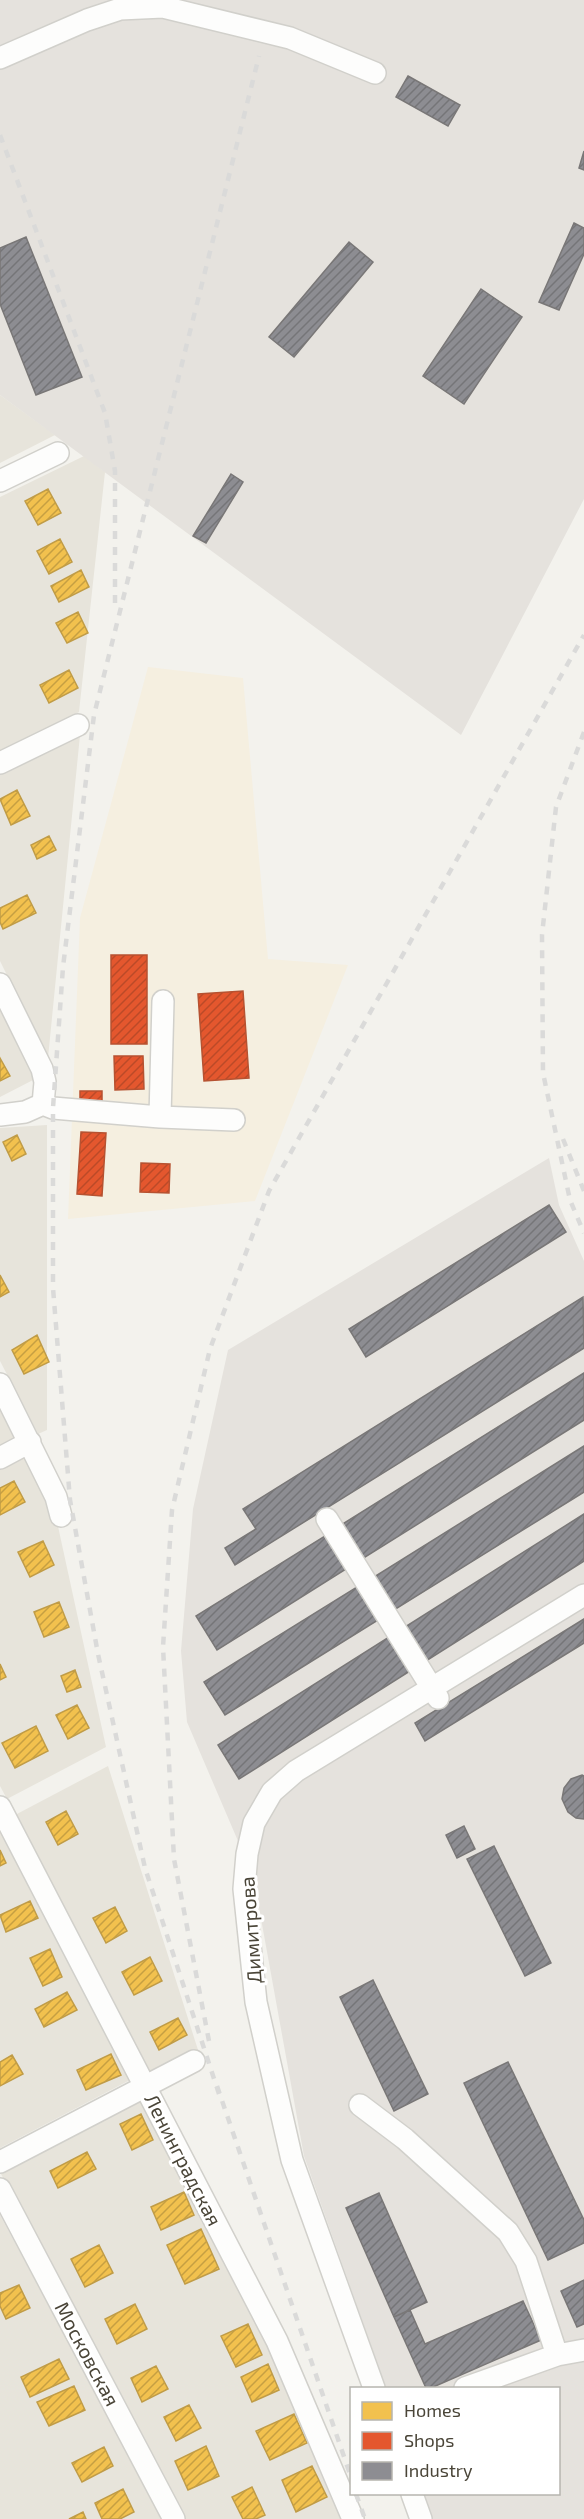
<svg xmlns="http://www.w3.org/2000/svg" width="584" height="2519" font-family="'Exo 2',sans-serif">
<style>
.residential{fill:#e7e4db}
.commercial{fill:#f5efe0}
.industrial{fill:#e5e2dd}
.homes{fill:url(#homes-hatch);stroke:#c09c47;stroke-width:1.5}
.shops{fill:url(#shops-hatch);stroke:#b65231;stroke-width:1.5}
.industry{fill:url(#industry-hatch);stroke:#797777;stroke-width:1.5}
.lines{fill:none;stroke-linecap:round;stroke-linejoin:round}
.minor-casing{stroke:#d1d0cb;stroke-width:24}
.minor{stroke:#fdfdfc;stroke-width:21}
.rail{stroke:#dadad9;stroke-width:4.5;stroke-dasharray:8 8;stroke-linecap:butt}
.labels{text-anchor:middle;stroke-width:6;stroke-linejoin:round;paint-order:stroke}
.street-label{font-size:20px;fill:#4a4538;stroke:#fff}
</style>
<defs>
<pattern id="homes-hatch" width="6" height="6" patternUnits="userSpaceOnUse" patternTransform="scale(1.5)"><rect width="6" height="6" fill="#f2c14e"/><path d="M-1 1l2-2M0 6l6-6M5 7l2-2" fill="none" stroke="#c69f42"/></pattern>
<pattern id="shops-hatch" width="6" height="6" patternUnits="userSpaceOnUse" patternTransform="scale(1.5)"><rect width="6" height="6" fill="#e4572e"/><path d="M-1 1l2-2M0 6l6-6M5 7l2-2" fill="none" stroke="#bb4a28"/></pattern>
<pattern id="industry-hatch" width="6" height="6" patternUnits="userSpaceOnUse" patternTransform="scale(1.5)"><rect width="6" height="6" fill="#8d8d92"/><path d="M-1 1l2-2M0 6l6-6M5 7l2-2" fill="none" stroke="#757578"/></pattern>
</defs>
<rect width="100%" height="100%" fill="#f3f2ed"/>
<path class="residential" d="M0 395 55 435 0 463Z
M84 456 105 472 79 712 0 752V497Z
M80 735 48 1058 0 961V775Z
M0 1008 35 1079 0 1097Z
M47 1125V1430L38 1434 0 1361V1128Z
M0 1404 19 1439 0 1449Z
M27 1455 54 1508 106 1747 7 1799 0 1786V1470Z
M108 1766 198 2050 150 2076 15 1815Z
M0 1830 130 2080 0 2148Z
M142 2100 283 2370 345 2519H185L1 2174Z
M0 2215 163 2519H0Z"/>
<path class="commercial" d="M148 667 243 678 268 959 348 965 255 1201 68 1219 80 918Z"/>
<path class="industrial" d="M0 0H584V499L461 735 0 395Z
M549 1158 559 1205 584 1261V1589L291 1767 241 1848 187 1722 181 1651 193 1509 228 1350Z
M584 1601V2519H432L423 2494H558V2388H386L304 2156 256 1891 255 1855 263 1824 279 1799 300 1777Z"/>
<path class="homes" d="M48 489 61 513 38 525 25 501Z
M60 539 72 562 49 574 37 551Z
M81 570 89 587 59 602 51 586Z
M78 612 88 633 67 643 56 623Z
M69 670 78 688 49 703 40 685Z
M17 790 30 816 11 825 0 799Z
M49 836 56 850 37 859 31 845Z
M27 895 36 913 3 929 0 922V908Z
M0 1058 10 1076 0 1081Z
M17 1135 26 1154 12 1161 3 1142Z
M0 1275 9 1292 0 1297Z
M37 1335 49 1362 24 1374 12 1350Z
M14 1481 25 1502 0 1515V1488Z
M43 1541 54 1565 30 1577 18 1552Z
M59 1602 69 1627 44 1637 34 1612Z
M0 1664 6 1677 0 1680Z
M75 1670 81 1687 67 1692 61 1676Z
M77 1705 89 1728 68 1739 56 1715Z
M36 1726 48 1751 15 1768 2 1743Z
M66 1811 78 1834 58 1845 46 1822Z
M0 1850 6 1863 0 1866Z
M30 1901 38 1918 6 1932 0 1915Z
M115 1907 127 1931 106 1943 93 1918Z
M50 1949 62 1977 43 1986 30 1958Z
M150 1957 162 1981 134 1995 122 1972Z
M67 1992 77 2010 44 2027 35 2009Z
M178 2018 187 2035 159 2050 150 2032Z
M111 2054 121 2075 86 2090 77 2070Z
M12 2055 23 2074 0 2086V2062Z
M141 2114 153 2140 132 2150 120 2124Z
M87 2152 96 2169 58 2188 50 2171Z
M184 2192 194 2215 161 2230 151 2207Z
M201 2229 219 2269 185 2284 167 2245Z
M99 2245 113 2273 85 2287 71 2259Z
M19 2285 30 2308 6 2319 0 2306V2293Z
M135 2304 147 2329 117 2344 105 2319Z
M248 2324 262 2355 236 2367 221 2336Z
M59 2359 69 2379 30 2397 21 2377Z
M268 2364 279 2390 252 2402 241 2377Z
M156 2366 168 2389 142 2402 131 2378Z
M74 2386 85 2410 49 2426 37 2402Z
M189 2405 201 2428 176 2441 164 2417Z
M294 2414 307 2443 270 2460 256 2431Z
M206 2446 219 2476 188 2490 175 2461Z
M104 2447 113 2466 82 2482 72 2463Z
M312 2466 327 2497 296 2512 282 2480Z
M252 2487 265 2515 256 2519H243L232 2497Z
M123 2489 134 2512 120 2519H102L95 2503Z
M83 2512 86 2519H69Z"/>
<path class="shops" d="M111 955H147V1044H111Z
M243 991 249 1078 204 1081 198 994Z
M114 1056H143L144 1089 115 1090Z
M80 1091H102V1107L80 1106Z
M81 1132 106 1133 102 1196 77 1194Z
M141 1163 170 1164 169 1193 140 1192Z"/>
<path class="industry" d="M408 76 460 105 448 126 396 97Z
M584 151V170L579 168Z
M574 223 584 228V254L559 310 539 302Z
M26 237 82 377 36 395 0 304V248Z
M349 242 373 262 294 357 269 337Z
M481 289 522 317 464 404 423 376Z
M231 474 243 482 206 543 193 536Z
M549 1205 566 1232 366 1357 349 1329Z
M583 1297 584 1348 235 1565 225 1548 256 1529 243 1509Z
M584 1373V1420L362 1559 341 1525Z
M584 1446V1492L394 1610 374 1577Z
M584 1514V1561L426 1661 405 1627Z
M325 1536 346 1569 217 1650 196 1616Z
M357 1587 378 1620 225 1715 204 1682Z
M584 1619V1643L425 1741 415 1723Z
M389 1637 410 1671 239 1779 218 1745Z
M582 1775 584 1776V1819L576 1818 568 1812 562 1799 564 1788 571 1779Z
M464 1826 475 1849 457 1858 446 1835Z
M494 1846 551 1963 525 1976 467 1859Z
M373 1980 428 2094 394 2111 340 1997Z
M508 2062 584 2220V2243L548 2260 464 2083Z
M379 2193 427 2302 394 2317 346 2208Z
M584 2280V2324L577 2327 561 2291Z
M523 2301 541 2340 431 2388H426L394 2317 410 2310 425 2344Z"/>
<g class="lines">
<g class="minor-casing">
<path id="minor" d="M0 58 87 20 120 9 163 7 290 38 375 73
M0 481 58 453
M0 763 78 725
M0 984 42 1069 45 1082 43 1104
M43 1104 53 1108 160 1117 234 1120
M0 1115 25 1112 43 1104
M160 1117 163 1001
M0 1384 56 1497 61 1516
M0 1458 30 1442
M327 1519 438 1698
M0 1807 277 2341 353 2519
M360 2105 405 2139 508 2232 526 2261 557 2355
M0 2162 194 2061
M0 2189 174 2519
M374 2388 292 2160 256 2002 244 1889 247 1854 254 1823 272 1792 296 1771 584 1595
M465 2388 557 2355 584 2350
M412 2494 421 2519"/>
</g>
<use href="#minor" class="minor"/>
<path class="rail" d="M0 135 105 413 115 471V610
M584 732 556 807 542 935 543 1073 570 1200 584 1233
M563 1139 584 1191
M209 2041 174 1859 163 1647 172 1510 210 1349 269 1191 584 635
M217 2086 352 2480
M219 2094 145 1868 98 1654 70 1500 53 1288V1108L63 967 94 715 259 56
M356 2494 365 2519"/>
</g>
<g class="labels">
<g class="street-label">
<text transform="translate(251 1930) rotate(-94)" y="7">Димитрова</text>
<text transform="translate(183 2160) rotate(63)" y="7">Ленинградская</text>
<text transform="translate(87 2354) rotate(62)" y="7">Московская</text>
</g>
</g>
<rect x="350" y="2387" width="210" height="108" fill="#ffffff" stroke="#b7b5af" stroke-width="1.5"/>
<rect x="362" y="2402" width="30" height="18" fill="#f2c14e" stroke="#b7b5af" stroke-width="1.5"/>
<text x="404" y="2417" font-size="18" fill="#4a4538">Homes</text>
<rect x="362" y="2432" width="30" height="18" fill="#e4572e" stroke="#b7b5af" stroke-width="1.5"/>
<text x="404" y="2447" font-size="18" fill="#4a4538">Shops</text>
<rect x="362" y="2462" width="30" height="18" fill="#8d8d92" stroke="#b7b5af" stroke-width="1.5"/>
<text x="404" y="2477" font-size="18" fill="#4a4538">Industry</text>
</svg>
